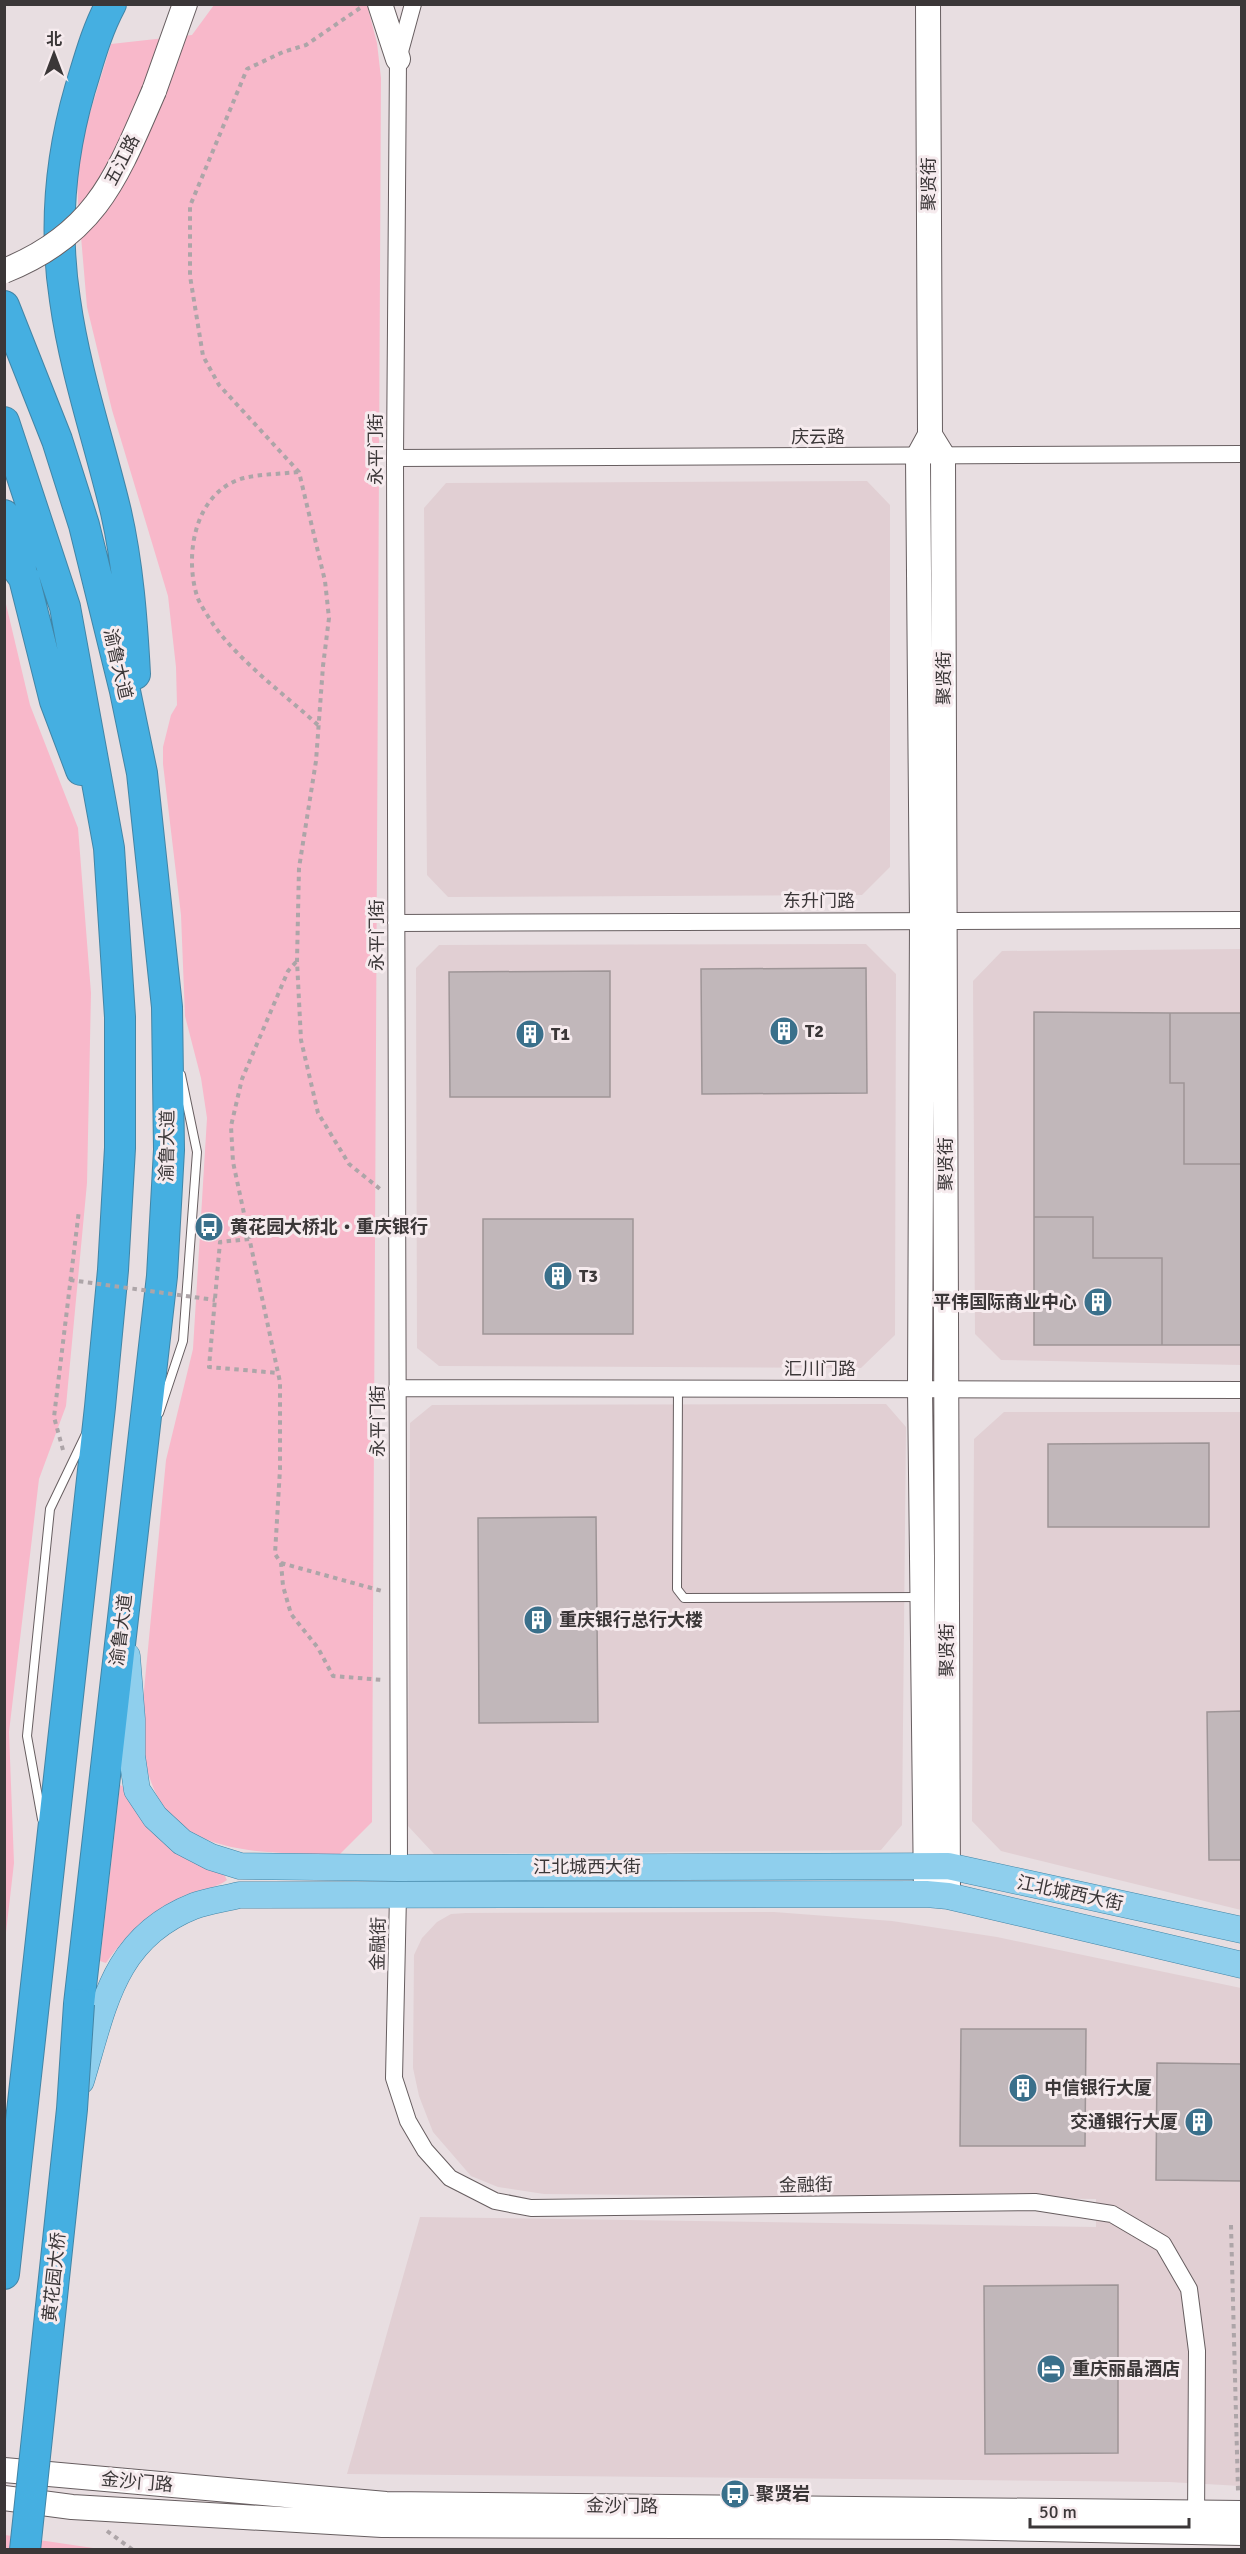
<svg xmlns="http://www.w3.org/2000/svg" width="1246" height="2554" font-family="Signika,'Noto Sans SC',sans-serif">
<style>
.built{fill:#e1cfd3}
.green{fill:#f8b8ca}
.building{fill:#c1b7ba;stroke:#9e9597;stroke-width:1.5}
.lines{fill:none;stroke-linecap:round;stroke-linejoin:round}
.lane-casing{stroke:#675e60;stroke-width:10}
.street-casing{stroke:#675e60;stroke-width:18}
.secondary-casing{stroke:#675e60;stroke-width:26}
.primary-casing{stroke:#4285a6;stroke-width:27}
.highway-casing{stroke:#4285a6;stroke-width:32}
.path{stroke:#ada5a8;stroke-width:4;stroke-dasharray:4.5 4.5;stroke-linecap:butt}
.lane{stroke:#fff;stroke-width:8}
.street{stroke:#fff;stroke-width:16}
.secondary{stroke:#fff;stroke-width:24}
.primary{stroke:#8fcfed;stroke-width:26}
.highway{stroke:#45afe1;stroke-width:30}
.secondary-bridge-casing{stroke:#675e60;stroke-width:26;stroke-linecap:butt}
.highway-bridge-casing{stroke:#4285a6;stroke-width:32;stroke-linecap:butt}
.path-bridge{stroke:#ada5a8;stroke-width:4;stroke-dasharray:4.5 4.5;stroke-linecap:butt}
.secondary-bridge{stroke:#fff;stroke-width:24}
.highway-bridge{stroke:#45afe1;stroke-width:30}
.labels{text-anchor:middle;stroke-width:6;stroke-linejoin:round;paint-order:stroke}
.street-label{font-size:18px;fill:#3b3738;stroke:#f6ebee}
.poi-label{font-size:18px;font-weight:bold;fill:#3b3738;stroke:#f6ebee;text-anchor:start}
</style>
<rect width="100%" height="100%" fill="#e8dee1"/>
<path class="built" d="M867 481 890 505V867L862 895 448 897 427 875 424 508 446 483Z
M866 944 896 974 895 1335 861 1368 439 1366 417 1348 416 968 439 945Z
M1241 949V1365L1001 1360 975 1334 973 981 1002 951Z
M886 1404 906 1427 902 1825 881 1850 434 1854 408 1826 410 1423 432 1405Z
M1004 1412H1241V1910L1001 1851 972 1821 974 1439Z
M774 1912 892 1921 997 1937 1241 1988V2486L1169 2482 347 2474 420 2217 1096 2227V2199L544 2194 498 2187 471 2176 433 2132 419 2096 413 2068 414 1955 422 1938 437 1922 451 1914 466 1913Z"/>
<path class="green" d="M214 5H367L377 43 381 78 372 1822 339 1855C261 1851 168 1861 146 1765 141 1745 143 1722 143 1701L166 1460 193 1349 207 1118 201 1078 185 1016 181 915 163 764V747L171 715 177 705 176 667 168 596 112 410 87 307 78 201 76 158 111 44 192 35Z
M5 600 30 705 78 828 91 993 87 1183 66 1406 39 1479 9 1732 14 1863 5 1941Z
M120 1785 124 1787C155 1831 169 1859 224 1874L227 1880C217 1888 200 1889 188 1894 153 1908 127 1933 106 1963L100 1961Z
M5 2535 100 2549H5Z"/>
<path class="building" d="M866 968 867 1093 702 1094 701 969Z
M610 971V1097H450L449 972Z
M1034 1012 1170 1013V1083H1184V1164H1242V1345H1162V1258H1093V1217H1034Z
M1170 1013H1242V1164H1184V1083H1170Z
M1034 1217H1093V1258H1162V1345H1034Z
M483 1219H633V1334H483Z
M1209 1443V1527H1048V1444Z
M596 1517 598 1722 479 1723 478 1518Z
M1242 1711V1860H1209L1207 1712Z
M961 2029H1086L1085 2146H960Z
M1157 2063 1242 2064V2181L1156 2180Z
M1118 2285V2453L985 2454 984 2286Z"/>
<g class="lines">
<g class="lane-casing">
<path id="lane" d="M678 1388 677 1589 684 1598 921 1597
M159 1413 183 1341 197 1152 181 1075
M42 1819 27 1736 50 1509 86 1434"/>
</g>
<g class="street-casing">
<path id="street" d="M395 458 1242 454
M396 923 1242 920
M397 1388 1242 1390
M399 1868 395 458 398 59 413 4
M398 1895 394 2078 408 2121 425 2150 450 2178 495 2201 531 2208 1035 2202 1112 2214 1163 2244 1189 2289 1197 2351 1196 2522"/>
</g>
<g class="secondary-casing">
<path id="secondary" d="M380 4 398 59
M928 4 930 435
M154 91 185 4
M926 1894 920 1389 922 920 918 457 930 435 943 456 948 1896
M4 2470 386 2504 1242 2513
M4 2498 72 2507 382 2525 947 2527 1242 2533"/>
</g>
<g class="primary-casing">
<path id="primary" d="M127 1656 132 1719V1756L137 1790 155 1817 182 1842 211 1857 240 1866 399 1868 948 1866 1242 1930
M81 2081C104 2006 113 1938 194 1906 208 1901 224 1899 239 1895L926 1894 948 1896 1242 1965"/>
</g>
<g class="highway-casing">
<path id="highway" d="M111 4C96 32 89 60 80 89 60 158 54 229 65 300 75 372 99 441 116 512 128 565 132 619 135 674
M4 306 57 440 84 525 125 691 142 773 167 1007 169 1150 162 1276 79 2004
M4 422 65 607 109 848 120 1017V1148L113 1270 100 1407 4 2274
M4 515 21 569
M4 550 24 578 55 701 81 770"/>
</g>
<path class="path" d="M360 8 306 45 283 52 247 69 190 206V276L203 356 219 385 299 472 325 581 329 618 323 666 316 761 299 868 297 961 301 1040 318 1113 349 1164 380 1189
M298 472C281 474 261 474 244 478 195 491 184 554 197 596 200 605 208 616 213 624 239 661 284 694 318 725
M296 962 288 971 242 1079 231 1126 233 1162 280 1382V1469L275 1554 281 1563 283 1586 291 1614 318 1648 333 1676 383 1680
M249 1239 220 1242 209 1367 278 1373
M63 1450 54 1417 79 1210
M281 1563 382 1591
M1231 2225 1238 2491
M107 2531 133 2550"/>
<use href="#lane" class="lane"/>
<use href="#street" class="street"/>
<use href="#secondary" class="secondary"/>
<use href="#primary" class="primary"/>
<use href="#highway" class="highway"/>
<g class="secondary-bridge-casing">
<path id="secondary-bridge" d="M4 271C97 234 117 176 154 91"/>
</g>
<g class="highway-bridge-casing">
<path id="highway-bridge" d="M25 2550 72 2109 79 2004"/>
</g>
<path class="path-bridge" d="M70 1280 215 1300"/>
<use href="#secondary-bridge" class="secondary-bridge"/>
<use href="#highway-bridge" class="highway-bridge"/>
</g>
<defs>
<g id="building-disc" transform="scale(1.5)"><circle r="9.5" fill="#3a708b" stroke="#f6ebee"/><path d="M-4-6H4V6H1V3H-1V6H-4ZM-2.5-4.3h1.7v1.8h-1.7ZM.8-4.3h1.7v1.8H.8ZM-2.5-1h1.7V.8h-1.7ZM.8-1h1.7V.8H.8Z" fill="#fff"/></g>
<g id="bus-disc" transform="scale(1.5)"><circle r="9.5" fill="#3a708b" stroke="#f6ebee"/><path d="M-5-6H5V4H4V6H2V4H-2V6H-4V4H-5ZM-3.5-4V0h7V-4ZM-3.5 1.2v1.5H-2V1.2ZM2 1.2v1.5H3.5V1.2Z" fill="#fff"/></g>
<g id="hotel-disc" transform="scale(1.5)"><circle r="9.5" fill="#3a708b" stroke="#f6ebee"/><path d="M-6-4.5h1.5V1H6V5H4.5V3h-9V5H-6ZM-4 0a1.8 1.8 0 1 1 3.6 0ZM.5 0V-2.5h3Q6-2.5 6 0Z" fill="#fff"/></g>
</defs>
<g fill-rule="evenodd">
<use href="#building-disc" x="784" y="1031"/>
<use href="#building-disc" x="530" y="1034"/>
<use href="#bus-disc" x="209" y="1227"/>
<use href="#building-disc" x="558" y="1276"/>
<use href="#building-disc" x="1098" y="1302"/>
<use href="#building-disc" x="538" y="1620"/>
<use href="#building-disc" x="1023" y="2088"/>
<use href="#building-disc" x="1199" y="2122"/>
<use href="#hotel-disc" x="1051" y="2369"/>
<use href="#bus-disc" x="735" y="2494"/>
</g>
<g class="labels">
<g class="street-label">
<text transform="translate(122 160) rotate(-63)" y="6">五江路</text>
<text transform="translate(929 184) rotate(-90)" y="6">聚贤街</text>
<text x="818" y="443">庆云路</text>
<text transform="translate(376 449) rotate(-90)" y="6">永平门街</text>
<text transform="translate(118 664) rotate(77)" y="6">渝鲁大道</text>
<text transform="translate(944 678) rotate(-90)" y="6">聚贤街</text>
<text x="819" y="907">东升门路</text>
<text transform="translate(377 935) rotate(-90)" y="6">永平门街</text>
<text transform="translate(167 1146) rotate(-89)" y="6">渝鲁大道</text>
<text transform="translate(946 1164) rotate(-90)" y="6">聚贤街</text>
<text x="820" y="1375">汇川门路</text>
<text transform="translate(378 1421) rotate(-90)" y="6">永平门街</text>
<text transform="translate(121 1630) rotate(-83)" y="6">渝鲁大道</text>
<text transform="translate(947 1650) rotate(-90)" y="6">聚贤街</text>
<text x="587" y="1873">江北城西大街</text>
<text transform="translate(1070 1893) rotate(12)" y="6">江北城西大街</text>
<text transform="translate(378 1944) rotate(-89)" y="6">金融街</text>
<text transform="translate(806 2185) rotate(-1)" y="6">金融街</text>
<text transform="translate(54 2277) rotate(-84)" y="6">黄花园大桥</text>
<text transform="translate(137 2482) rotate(5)" y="6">金沙门路</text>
<text transform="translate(622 2506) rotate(1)" y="6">金沙门路</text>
</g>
<g class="poi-label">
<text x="805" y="1037">T2</text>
<text x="551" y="1040">T1</text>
<text x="230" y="1233">黄花园大桥北‧重庆银行</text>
<text x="579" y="1282">T3</text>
<text x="1077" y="1308" text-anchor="end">平伟国际商业中心</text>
<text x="559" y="1626">重庆银行总行大楼</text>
<text x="1044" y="2094">中信银行大厦</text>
<text x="1178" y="2128" text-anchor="end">交通银行大厦</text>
<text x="1072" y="2375">重庆丽晶酒店</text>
<text x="756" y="2500">聚贤岩</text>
</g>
</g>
<rect width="1246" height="2554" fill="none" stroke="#3b3738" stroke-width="12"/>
<g transform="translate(54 54)" stroke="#f6ebee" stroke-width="4.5" paint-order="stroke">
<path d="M0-4.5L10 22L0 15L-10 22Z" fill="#3b3738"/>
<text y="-9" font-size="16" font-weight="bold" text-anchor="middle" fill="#3b3738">北</text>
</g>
<path d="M1030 2518v9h159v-9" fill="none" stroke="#3b3738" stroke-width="3"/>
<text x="1039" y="2518" font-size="18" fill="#3b3738" stroke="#f6ebee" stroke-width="4.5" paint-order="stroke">50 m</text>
</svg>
